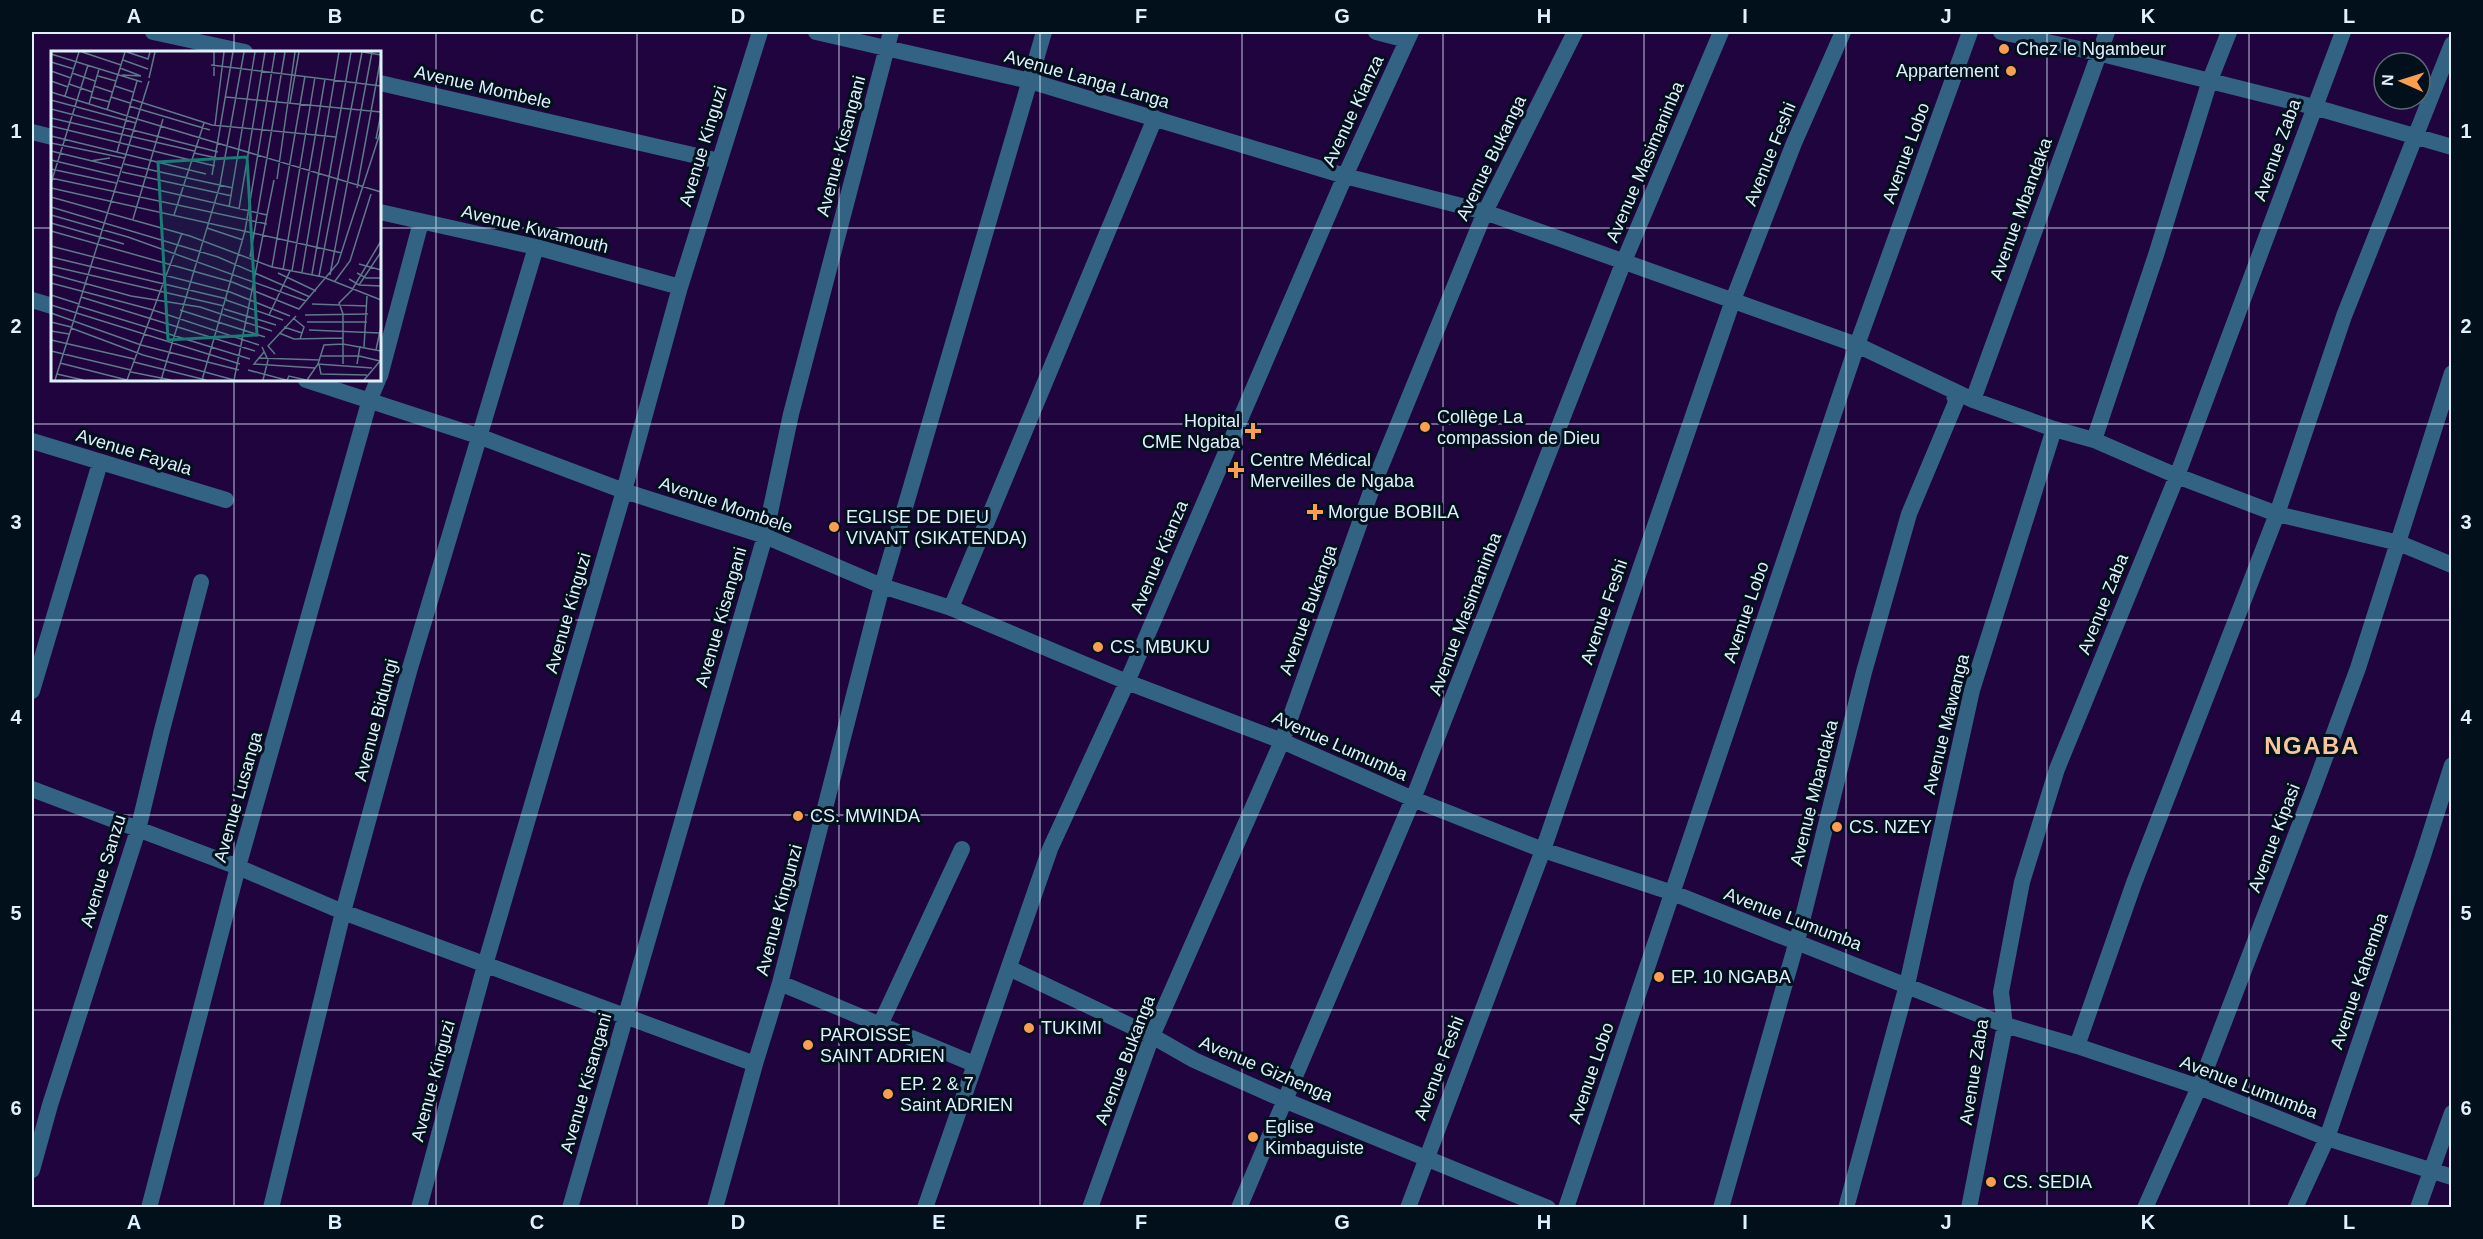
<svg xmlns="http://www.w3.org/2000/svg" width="2483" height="1239" font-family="Arial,sans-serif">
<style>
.water{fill:#1f043d;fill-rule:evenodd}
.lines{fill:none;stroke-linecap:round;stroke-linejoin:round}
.minor{stroke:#336382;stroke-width:16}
.grid{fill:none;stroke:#dff1fe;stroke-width:1.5;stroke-opacity:0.55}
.poi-dot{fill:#fb9e50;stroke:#02101b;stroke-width:2}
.labels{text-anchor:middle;stroke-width:6;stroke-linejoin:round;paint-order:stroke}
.poi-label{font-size:18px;fill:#dff1fe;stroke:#02101b;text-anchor:start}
.street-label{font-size:18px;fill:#dff1fe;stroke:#02101b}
.district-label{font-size:24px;font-weight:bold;letter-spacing:1.5px;fill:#f9c59d;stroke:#02101b}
.inset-road{fill:none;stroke:#5d798a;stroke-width:1.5}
.view{fill:#197c75;fill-opacity:0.15;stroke:#197c75;stroke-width:3}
.inset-edge{fill:none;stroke:#dff1fe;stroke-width:3}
.neatline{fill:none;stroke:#dff1fe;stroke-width:2}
.grid-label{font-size:20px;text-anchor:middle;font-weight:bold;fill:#dff1fe}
</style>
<rect width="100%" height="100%" fill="#07293c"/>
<path class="water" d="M32 32H2451V1207H32ZM52 52H380V380H52ZM2384 63H2420V99H2384Z"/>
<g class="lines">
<path class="minor" d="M153 32 245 52
M816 32 1030 81 1345 176 1485 212 1857 345 1973 400 2054 429 2094 440 2177 476 2277 514 2399 543 2452 565
M1376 32 1407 40
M2001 32 2098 53 2314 107 2452 147
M380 83 719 161
M32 132 52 137
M380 212 536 247 680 287
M32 300 52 306
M380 376 421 222
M306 380 481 437 624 491 765 536 882 586 951 608 1127 682 1282 741 1413 799 1543 850 1673 893 2005 1025 2077 1046 2199 1087 2327 1138 2452 1177
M1973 400 2107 32
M2094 440 2156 255 2210 80 2229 32
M32 441 226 500
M951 608 1155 118
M32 691 100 463
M32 789 238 867 343 912 755 1064
M1009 968 1152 1036 1194 1060 1284 1100 1548 1208
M780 983 974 1064
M880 1025 962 849
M2077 1046 2134 883 2277 514 2344 316 2452 44
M32 1170 50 1105 138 830 162 730 201 582
M149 1208 238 867 370 399 378 380
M271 1208 343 912 410 668 536 247
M419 1208 485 965 624 491 680 287 760 32
M570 1208 765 536 791 414 891 32
M715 1208 755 1064 780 983 882 586 1044 32
M925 1208 1050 849 1127 682 1345 176 1411 32
M1090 1208 1152 1036 1282 741 1374 483 1485 212 1575 32
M1239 1208 1413 799 1624 261 1721 32
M1408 1208 1543 850 1733 300 1794 143 1843 32
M1566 1208 1857 345 1970 32
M1721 1208 1797 941 1864 672 1909 514 1956 402 1953 392
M1846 1208 1907 985 1972 690 2054 429
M1969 1208 2005 1025 2001 992 2022 882 2057 769 2177 476 2343 32
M2145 1208 2199 1087 2312 793 2358 668 2452 373
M2295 1208 2327 1138 2422 859 2452 765
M2418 1208 2452 1113"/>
</g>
<path class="grid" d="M234 32V52M436 32V1208M637 32V1208M839 32V1208M1040 32V1208M1242 32V1208M1443 32V1208M1644 32V1208M1846 32V1208M2047 32V1208M2249 32V1208M32 228H52M380 228H2452M234 380V1208M32 424H2452M32 620H2452M32 815H2452M32 1010H2452"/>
<g class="poi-dot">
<circle cx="2004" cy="49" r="6"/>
<circle cx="2011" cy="71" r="6"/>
<circle cx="1425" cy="427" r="6"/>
<path d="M1250 422h6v6h6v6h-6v6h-6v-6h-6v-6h6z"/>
<path d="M1233 461h6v6h6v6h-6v6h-6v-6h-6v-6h6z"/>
<path d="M1312 503h6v6h6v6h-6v6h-6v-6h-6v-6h6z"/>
<circle cx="834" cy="527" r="6"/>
<circle cx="1098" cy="647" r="6"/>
<circle cx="798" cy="816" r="6"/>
<circle cx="1837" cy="827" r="6"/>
<circle cx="1659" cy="977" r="6"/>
<circle cx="1029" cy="1028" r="6"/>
<circle cx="808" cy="1045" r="6"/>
<circle cx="888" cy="1094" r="6"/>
<circle cx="1253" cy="1137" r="6"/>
<circle cx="1991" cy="1182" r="6"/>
</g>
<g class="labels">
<g class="poi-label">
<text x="2016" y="55">Chez le Ngambeur</text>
<text x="1999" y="77" text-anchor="end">Appartement</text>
<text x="1437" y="423">Collège La<tspan x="1437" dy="21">compassion de Dieu</tspan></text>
<text x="1240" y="427" text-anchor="end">Hopital<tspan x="1240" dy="21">CME Ngaba</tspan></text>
<text x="1250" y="466">Centre Médical<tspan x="1250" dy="21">Merveilles de Ngaba</tspan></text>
<text x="1328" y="518">Morgue BOBILA</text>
<text x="846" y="523">EGLISE DE DIEU<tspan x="846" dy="21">VIVANT (SIKATENDA)</tspan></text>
<text x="1110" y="653">CS. MBUKU</text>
<text x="810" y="822">CS. MWINDA</text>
<text x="1849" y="833">CS. NZEY</text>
<text x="1671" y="983">EP. 10 NGABA</text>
<text x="1041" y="1034">TUKIMI</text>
<text x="820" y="1041">PAROISSE<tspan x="820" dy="21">SAINT ADRIEN</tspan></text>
<text x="900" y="1090">EP. 2 &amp; 7<tspan x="900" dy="21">Saint ADRIEN</tspan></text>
<text x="1265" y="1133">Eglise<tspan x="1265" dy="21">Kimbaguiste</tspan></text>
<text x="2003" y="1188">CS. SEDIA</text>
</g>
<g class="street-label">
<text transform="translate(1087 79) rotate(16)" y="6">Avenue Langa Langa</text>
<text transform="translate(483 87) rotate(13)" y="6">Avenue Mombele</text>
<text transform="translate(1353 111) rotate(-65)" y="6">Avenue Kianza</text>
<text transform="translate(703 146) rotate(-73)" y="6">Avenue Kinguzi</text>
<text transform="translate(841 146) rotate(-75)" y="6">Avenue Kisangani</text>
<text transform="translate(2277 150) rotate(-70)" y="6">Avenue Zaba</text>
<text transform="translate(1906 153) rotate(-70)" y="6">Avenue Lobo</text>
<text transform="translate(1770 154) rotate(-68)" y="6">Avenue Feshi</text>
<text transform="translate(1491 158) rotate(-64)" y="6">Avenue Bukanga</text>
<text transform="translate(1645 162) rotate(-67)" y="6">Avenue Masimaninba</text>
<text transform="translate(2021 209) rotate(-70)" y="6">Avenue Mbandaka</text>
<text transform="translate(535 229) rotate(14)" y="6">Avenue Kwamouth</text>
<text transform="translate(134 452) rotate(17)" y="6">Avenue Fayala</text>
<text transform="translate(726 505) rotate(19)" y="6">Avenue Mombele</text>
<text transform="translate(1159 557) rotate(-67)" y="6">Avenue Kianza</text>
<text transform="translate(2103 604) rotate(-68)" y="6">Avenue Zaba</text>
<text transform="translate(1308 610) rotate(-70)" y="6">Avenue Bukanga</text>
<text transform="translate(1604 612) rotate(-71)" y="6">Avenue Feshi</text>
<text transform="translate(1746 612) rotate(-71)" y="6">Avenue Lobo</text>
<text transform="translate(568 613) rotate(-74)" y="6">Avenue Kinguzi</text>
<text transform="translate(1465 614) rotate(-69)" y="6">Avenue Masimaninba</text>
<text transform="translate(721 617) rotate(-74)" y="6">Avenue Kisangani</text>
<text transform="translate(376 720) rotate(-75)" y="6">Avenue Bidungi</text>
<text transform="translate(1946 724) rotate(-76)" y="6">Avenue Mawanga</text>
<text transform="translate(1340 746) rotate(24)" y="6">Avenue Lumumba</text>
<text transform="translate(1814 793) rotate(-76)" y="6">Avenue Mbandaka</text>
<text transform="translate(238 797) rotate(-74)" y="6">Avenue Lusanga</text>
<text transform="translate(2274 838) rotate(-69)" y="6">Avenue Kipasi</text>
<text transform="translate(103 871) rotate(-73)" y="6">Avenue Sanzu</text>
<text transform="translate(779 910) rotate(-75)" y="6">Avenue Kingunzi</text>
<text transform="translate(1793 919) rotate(21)" y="6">Avenue Lumumba</text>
<text transform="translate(2359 981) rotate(-71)" y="6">Avenue Kahemba</text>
<text transform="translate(1125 1060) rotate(-69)" y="6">Avenue Bukanga</text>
<text transform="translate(1439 1068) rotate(-69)" y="6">Avenue Feshi</text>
<text transform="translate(1266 1069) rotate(23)" y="6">Avenue Gizhenga</text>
<text transform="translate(1974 1072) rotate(-81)" y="6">Avenue Zaba</text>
<text transform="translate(1591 1073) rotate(-71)" y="6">Avenue Lobo</text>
<text transform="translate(433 1081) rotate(-75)" y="6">Avenue Kinguzi</text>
<text transform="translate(586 1083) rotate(-74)" y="6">Avenue Kisangani</text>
<text transform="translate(2249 1087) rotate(21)" y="6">Avenue Lumumba</text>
</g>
<g class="district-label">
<text x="2312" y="754">NGABA</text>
</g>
</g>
<g transform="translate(51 51)">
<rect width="330" height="330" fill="#07293c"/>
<path d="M0 1H330V329H0Z" fill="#1f043d"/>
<path class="inset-road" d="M31 1 70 14M76 1 97 8 99 1M312 1 330 4M0 3 91 31M72 9 97 18M0 11 23 18M160 14 330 35M69 17 90 25M0 20 20 27M21 22 44 30M71 24 90 25M47 25 65 30M163 25V1M98 27 104 1M0 30 17 36M18 33 41 41M43 35 61 41M64 35 82 41M0 41 86 68M14 45 28 1M40 46 59 51M60 46 79 52M175 46 330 61M80 48 161 74 285 86M0 49 85 72M239 52 248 1M38 53 48 18M78 55 159 79M0 58 167 101M56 59 74 1M0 67 143 100M86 68 330 141M164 74 173 1M0 75 164 115M0 85 155 123M325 88 330 63M0 92 73 107M0 100 70 117M66 101 86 30M143 102 166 107M0 109 67 125M39 110 59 107M73 113 182 137M0 118 65 132M71 121 181 145M161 124 182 1M0 127 216 173M226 128 244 1M68 130 216 164M0 132 37 14M0 137 291 202M306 137 330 6M0 146 139 185 221 216 272 226 330 249M0 156 167 206 259 246M178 156 204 1M188 158 214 1M0 164 77 186 255 250M123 164 153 72M82 168 112 68M0 172 73 193M156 177 192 189M0 180 181 231 248 258 287 212 330 79M0 195 179 241 239 265M0 206 176 248M199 206 234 1M308 213 330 219M0 215 173 255M221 216 254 25M232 219 264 26M241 220 274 28M251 221 288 1M227 222 265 240M306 222 315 227H330M0 223 80 245 149 256 221 280M261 223 300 1M279 224 321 1M268 225 311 1M298 228 308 234 330 235M284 230 299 210 320 143M0 232 102 259 208 294M308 234 330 201M0 244 28 253M30 246 204 300M175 249 232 269M261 253 316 255M0 254 189 313M27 255 199 308M173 258 225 274M129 259 214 286M0 262 90 294 188 319M218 264 239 220M254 264 317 263M242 267 253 276 249 288M0 271 20 276M256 271H316M233 276 251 282M20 277 92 304 183 329M258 279 329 282M0 280 18 283M228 282 243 288 292 287M0 289 83 308M211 296 217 309 212 329M313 296 316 245M325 299 330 275M0 300 80 319M213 301 203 313 264 317M224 303 217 295 245 265M270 305H308L329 310M208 307 269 309M83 311 155 329M9 312 76 329M267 313 321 317M268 313 270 323 316 324M292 313V263L288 252 301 239 330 190M306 313 309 295M197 319 235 329M80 321 120 329M6 323 32 329M4 329 98 30M76 329 131 182M110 329 169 134 193 1M151 329 194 180 224 1M183 329 223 129M236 329 238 325 255 329M256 329 267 313 273 294 292 293 330 300M313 329 330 309"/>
<path class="view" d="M196 106 206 284 117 289 107 111Z"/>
<rect width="330" height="330" class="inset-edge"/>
</g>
<rect width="2483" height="1239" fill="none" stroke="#02101b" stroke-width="66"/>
<g transform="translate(2402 81) rotate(273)"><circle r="28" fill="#02101b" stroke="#5a6a76" stroke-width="1.5"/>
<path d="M0-4.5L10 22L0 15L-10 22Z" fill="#fb9e50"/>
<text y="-9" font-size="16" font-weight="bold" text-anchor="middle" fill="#dff1fe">N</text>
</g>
<rect x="33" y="33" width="2417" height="1173" class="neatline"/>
<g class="grid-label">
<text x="134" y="23">A</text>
<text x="335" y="23">B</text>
<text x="537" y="23">C</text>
<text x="738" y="23">D</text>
<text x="939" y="23">E</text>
<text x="1141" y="23">F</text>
<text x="1342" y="23">G</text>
<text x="1544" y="23">H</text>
<text x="1745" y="23">I</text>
<text x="1946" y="23">J</text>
<text x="2148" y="23">K</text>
<text x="2349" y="23">L</text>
<text x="16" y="138">1</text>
<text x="2466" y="138">1</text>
<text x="16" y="333">2</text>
<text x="2466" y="333">2</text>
<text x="16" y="529">3</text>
<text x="2466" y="529">3</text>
<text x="16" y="724">4</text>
<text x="2466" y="724">4</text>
<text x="16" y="920">5</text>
<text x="2466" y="920">5</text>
<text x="16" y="1115">6</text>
<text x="2466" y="1115">6</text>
<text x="134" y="1229">A</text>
<text x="335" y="1229">B</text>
<text x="537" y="1229">C</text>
<text x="738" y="1229">D</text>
<text x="939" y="1229">E</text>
<text x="1141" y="1229">F</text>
<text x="1342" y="1229">G</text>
<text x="1544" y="1229">H</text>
<text x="1745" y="1229">I</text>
<text x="1946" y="1229">J</text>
<text x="2148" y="1229">K</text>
<text x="2349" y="1229">L</text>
</g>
</svg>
